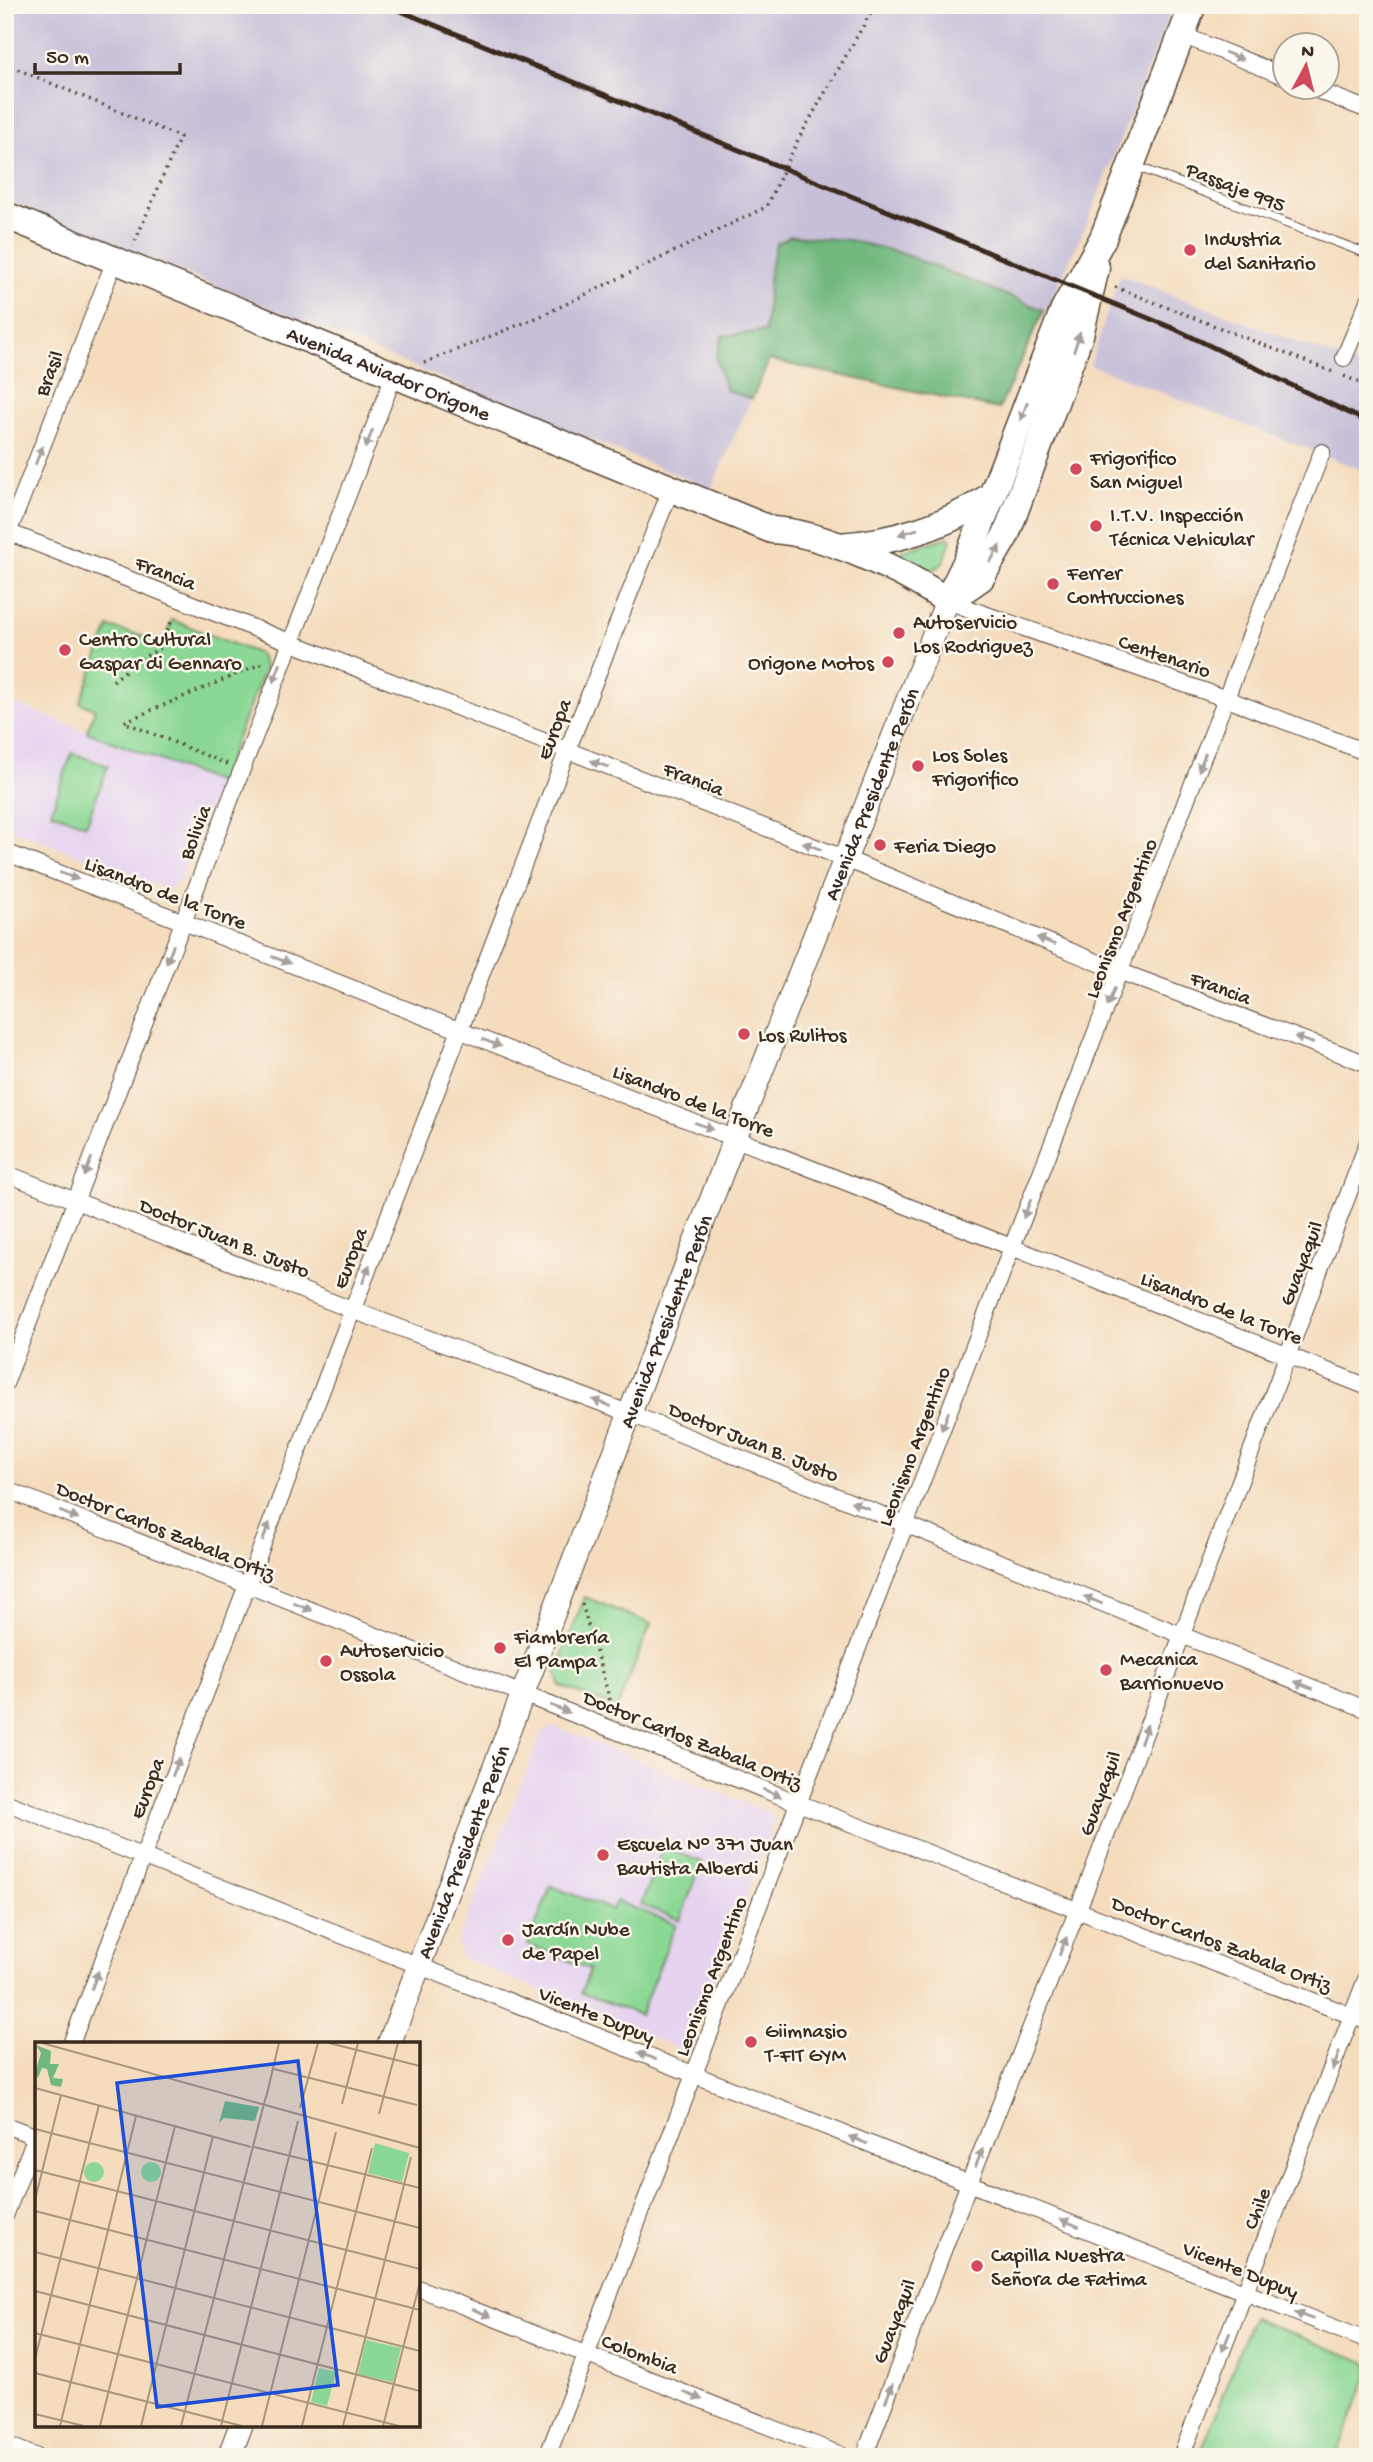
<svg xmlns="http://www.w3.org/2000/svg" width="1373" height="2462" font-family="'Gochi Hand',sans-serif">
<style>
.built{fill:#e5d3f0}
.industrial{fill:#c7c0d8}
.green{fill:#8bd895;stroke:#63815a;stroke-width:2}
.forest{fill:#70b87e;stroke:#56714e;stroke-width:2}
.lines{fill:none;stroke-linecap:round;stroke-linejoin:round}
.lane-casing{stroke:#574536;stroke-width:10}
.street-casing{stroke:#574536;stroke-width:18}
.secondary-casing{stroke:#574536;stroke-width:25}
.primary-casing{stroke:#574536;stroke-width:29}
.path{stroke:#574536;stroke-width:3.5;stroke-dasharray:2 5;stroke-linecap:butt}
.lane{stroke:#fff;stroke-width:8}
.street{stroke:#fff;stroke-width:16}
.secondary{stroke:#fff;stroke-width:23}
.primary{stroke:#fff;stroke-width:26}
.rail{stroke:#3b2a1e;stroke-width:5}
.oneway{fill:#a79f9a}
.poi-dot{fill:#d1495b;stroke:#fbf7ec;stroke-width:2.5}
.labels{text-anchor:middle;stroke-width:5;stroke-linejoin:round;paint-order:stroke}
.street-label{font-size:21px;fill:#3b2a1e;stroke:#fbf7ec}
.poi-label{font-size:21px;fill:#3b2a1e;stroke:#fbf7ec;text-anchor:start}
.inset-road{fill:none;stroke:#aa957d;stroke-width:2}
.view{fill:#1d4ed8;fill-opacity:0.15;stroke:#1d4ed8;stroke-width:3.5}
.inset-edge{fill:none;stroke:#3b2a1e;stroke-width:3.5}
</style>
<rect width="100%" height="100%" fill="#fbf7ec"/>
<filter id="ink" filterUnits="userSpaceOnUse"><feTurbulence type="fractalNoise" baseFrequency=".0143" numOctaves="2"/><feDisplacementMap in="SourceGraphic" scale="14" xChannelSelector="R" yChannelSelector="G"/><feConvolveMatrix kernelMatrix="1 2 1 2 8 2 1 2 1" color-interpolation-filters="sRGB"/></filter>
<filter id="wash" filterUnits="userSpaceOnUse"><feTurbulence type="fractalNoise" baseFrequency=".00686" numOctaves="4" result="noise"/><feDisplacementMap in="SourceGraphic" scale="28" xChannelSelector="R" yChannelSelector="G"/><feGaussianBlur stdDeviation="1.57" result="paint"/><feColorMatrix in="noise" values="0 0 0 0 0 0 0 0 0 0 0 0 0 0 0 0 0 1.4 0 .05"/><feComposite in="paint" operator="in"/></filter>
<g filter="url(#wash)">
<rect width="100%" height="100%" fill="#f4dcbd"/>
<path class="built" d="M5 700 219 783 179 883 167 890 5 827Z
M553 1726 770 1813 774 1823 691 2042 679 2049 462 1958 457 1944 542 1732Z"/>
<path class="industrial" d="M5 5H1173L1086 226 999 409 768 360 711 489 5 199Z
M1120 275 1368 369V472L1090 365Z"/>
<path class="green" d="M948 537 951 539C948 547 947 560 941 565 930 575 902 565 894 556L896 553Z
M172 620 259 654 265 668 219 783 87 732 95 709 80 703 109 627 164 642Z
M72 753 108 766 86 825 51 812Z
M585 1597 651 1624 617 1708 560 1686 556 1671Z
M663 1847 702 1862 680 1920 641 1905Z
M551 1886 612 1910 616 1901 676 1924 640 2015 581 1993 590 1969 528 1945Z
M1252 2318 1368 2363V2375L1336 2457H1199Z"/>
<path class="forest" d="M791 236 848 240 901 253 1044 310 999 409 769 360 752 399 726 390 716 359 722 336 765 331 770 270 776 244Z"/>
</g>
<g filter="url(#ink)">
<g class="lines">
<g class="lane-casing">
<path id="lane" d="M1135 166 1368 254"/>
</g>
<g class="street-casing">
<path id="street" d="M1182 35 1286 77
M1312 88 1368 110
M1344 358 1368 301
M5 531 846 859 1121 972 1368 1064
M5 541 115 260
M947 601 1227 699 1368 753
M5 852 1368 1387
M5 1173 352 1310 631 1414 1368 1710
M5 1384 394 375
M5 1489 798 1803 1368 2022
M5 1802 1368 2341
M71 2044 567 751 671 489
M5 2125 37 2137
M5 2216 37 2133
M418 2288 846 2457
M5 2444 37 2457
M547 2457 1012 1247 1322 452
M864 2457 969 2183 1086 1889 1368 1142
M1181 2457 1368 1974"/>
</g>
<g class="secondary-casing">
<g id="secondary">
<path id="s1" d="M389 2044 735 1138 947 601"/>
<path d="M229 2457 241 2425"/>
</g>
</g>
<g class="primary-casing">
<g id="primary">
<path id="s2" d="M5 215 772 530C822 532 906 572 947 601"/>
<path d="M839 546C891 543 950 525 992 495"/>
<path d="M949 600 981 578 1006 535 1080 335 1096 268"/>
<path d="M947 601 967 560 1064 309 1103 238 1193 5"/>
</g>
</g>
<path class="path" d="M5 64 180 137 133 246
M1115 287 1333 372
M424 363 541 316 766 207 798 140 875 5
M1344 376 1368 386
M113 681 140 659 161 648 172 620
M227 764 124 722 263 663
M582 1604 612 1707"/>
<use href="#lane" class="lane"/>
<use href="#street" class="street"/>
<use href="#secondary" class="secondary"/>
<use href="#primary" class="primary"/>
<path class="rail" d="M386 5 1175 329 1368 422"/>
</g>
<defs><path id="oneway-solid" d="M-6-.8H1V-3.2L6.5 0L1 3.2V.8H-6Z" transform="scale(1.75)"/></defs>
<g class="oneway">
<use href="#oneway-solid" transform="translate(1234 56) rotate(22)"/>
<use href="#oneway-solid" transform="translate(1077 342) rotate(-71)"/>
<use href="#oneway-solid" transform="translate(1024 411) rotate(111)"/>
<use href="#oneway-solid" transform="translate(369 439) rotate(112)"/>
<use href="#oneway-solid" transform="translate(39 455) rotate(-69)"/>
<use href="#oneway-solid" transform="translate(908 532) rotate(163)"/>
<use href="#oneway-solid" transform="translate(995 554) rotate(-59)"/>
<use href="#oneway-solid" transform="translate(277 673) rotate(111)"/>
<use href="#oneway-solid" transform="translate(1202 762) rotate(111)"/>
<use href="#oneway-solid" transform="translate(600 764) rotate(-159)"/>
<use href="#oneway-solid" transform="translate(812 846) rotate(-159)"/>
<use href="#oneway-solid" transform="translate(69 876) rotate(21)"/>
<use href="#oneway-solid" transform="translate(1046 941) rotate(-158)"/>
<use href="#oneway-solid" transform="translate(170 954) rotate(111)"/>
<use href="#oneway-solid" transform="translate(281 960) rotate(21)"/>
<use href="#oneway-solid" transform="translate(1111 997) rotate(112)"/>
<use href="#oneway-solid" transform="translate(1304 1040) rotate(-160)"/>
<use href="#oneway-solid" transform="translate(492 1043) rotate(21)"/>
<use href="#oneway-solid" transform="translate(704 1126) rotate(21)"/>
<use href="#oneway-solid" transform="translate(88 1167) rotate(111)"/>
<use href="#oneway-solid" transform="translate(1027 1209) rotate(112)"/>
<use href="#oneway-solid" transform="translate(366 1274) rotate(-69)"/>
<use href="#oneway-solid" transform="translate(602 1403) rotate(-159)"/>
<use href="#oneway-solid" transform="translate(945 1421) rotate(111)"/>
<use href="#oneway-solid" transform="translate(860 1505) rotate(-158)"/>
<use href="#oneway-solid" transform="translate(69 1515) rotate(22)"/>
<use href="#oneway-solid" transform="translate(266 1532) rotate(-69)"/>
<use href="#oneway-solid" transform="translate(1093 1600) rotate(-158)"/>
<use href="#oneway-solid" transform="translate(303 1607) rotate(22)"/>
<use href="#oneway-solid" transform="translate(1304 1685) rotate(-159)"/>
<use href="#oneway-solid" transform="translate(560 1709) rotate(22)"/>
<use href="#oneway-solid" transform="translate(1144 1734) rotate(-70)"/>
<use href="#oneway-solid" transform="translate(176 1767) rotate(-69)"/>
<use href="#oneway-solid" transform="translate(772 1793) rotate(22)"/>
<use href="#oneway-solid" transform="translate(1063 1946) rotate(-68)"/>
<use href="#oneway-solid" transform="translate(95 1980) rotate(-69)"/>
<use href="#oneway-solid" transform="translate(647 2056) rotate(-158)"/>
<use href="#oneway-solid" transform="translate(1336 2061) rotate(111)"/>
<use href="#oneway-solid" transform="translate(858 2140) rotate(-158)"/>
<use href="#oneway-solid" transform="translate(979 2158) rotate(-68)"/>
<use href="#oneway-solid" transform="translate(1070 2223) rotate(-158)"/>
<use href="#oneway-solid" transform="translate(482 2313) rotate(22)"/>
<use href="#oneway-solid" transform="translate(1304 2316) rotate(-159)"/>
<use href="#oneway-solid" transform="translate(1226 2342) rotate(112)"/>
<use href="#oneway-solid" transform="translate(889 2393) rotate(-69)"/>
<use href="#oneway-solid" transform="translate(693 2396) rotate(22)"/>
</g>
</g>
<g class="poi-dot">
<circle cx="1190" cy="250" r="7"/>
<circle cx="1076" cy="469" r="7"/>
<circle cx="1096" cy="526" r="7"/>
<circle cx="1053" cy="584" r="7"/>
<circle cx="899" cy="633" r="7"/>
<circle cx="65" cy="650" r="7"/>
<circle cx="888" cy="662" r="7"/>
<circle cx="918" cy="766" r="7"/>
<circle cx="880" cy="845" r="7"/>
<circle cx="744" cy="1034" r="7"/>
<circle cx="500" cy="1648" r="7"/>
<circle cx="326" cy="1661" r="7"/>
<circle cx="1106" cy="1670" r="7"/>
<circle cx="603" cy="1855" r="7"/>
<circle cx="508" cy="1940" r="7"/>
<circle cx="751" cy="2042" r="7"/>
<circle cx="977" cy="2266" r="7"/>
</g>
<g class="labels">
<g class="street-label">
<text transform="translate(1236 186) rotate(21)" y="7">Passaje 995</text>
<text transform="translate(48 373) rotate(-69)" y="7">Brasil</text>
<text dy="7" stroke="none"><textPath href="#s2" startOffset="415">Avenida Aviador Origone</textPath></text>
<text transform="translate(166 572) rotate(21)" y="7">Francia</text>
<text transform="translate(1165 655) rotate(19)" y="7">Centenario</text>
<text transform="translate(553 729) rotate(-69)" y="7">Europa</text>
<text transform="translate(694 778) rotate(21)" y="7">Francia</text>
<text dy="7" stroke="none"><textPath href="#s1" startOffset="1340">Avenida Presidente Perón</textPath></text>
<text transform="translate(194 832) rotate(-69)" y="7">Bolivia</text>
<text transform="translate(166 892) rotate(21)" y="7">Lisandro de la Torre</text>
<text transform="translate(1120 918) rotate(-69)" y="7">Leonismo Argentino</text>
<text transform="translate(1221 987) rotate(20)" y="7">Francia</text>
<text transform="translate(694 1100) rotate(21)" y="7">Lisandro de la Torre</text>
<text transform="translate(225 1237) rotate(22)" y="7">Doctor Juan B. Justo</text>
<text transform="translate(349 1258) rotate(-69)" y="7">Europa</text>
<text transform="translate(1300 1263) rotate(-69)" y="7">Guayaquil</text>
<text transform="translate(1222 1307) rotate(21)" y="7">Lisandro de la Torre</text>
<text dy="7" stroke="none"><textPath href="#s1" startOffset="774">Avenida Presidente Perón</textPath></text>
<text transform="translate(754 1441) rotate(22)" y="7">Doctor Juan B. Justo</text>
<text transform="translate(913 1446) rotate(-69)" y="7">Leonismo Argentino</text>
<text transform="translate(166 1530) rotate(22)" y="7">Doctor Carlos Zabala Ortiz</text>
<text transform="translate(693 1739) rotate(22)" y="7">Doctor Carlos Zabala Ortiz</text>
<text transform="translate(146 1788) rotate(-69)" y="7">Europa</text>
<text transform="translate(1099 1793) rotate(-70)" y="7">Guayaquil</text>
<text dy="7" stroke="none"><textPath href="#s1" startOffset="206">Avenida Presidente Perón</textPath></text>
<text transform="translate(1222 1943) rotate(21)" y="7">Doctor Carlos Zabala Ortiz</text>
<text transform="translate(710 1976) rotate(-69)" y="7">Leonismo Argentino</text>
<text transform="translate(597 2014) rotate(22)" y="7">Vicente Dupuy</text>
<text transform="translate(1256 2208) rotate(-69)" y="7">Chile</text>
<text transform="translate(1241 2269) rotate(22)" y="7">Vicente Dupuy</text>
<text transform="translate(893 2321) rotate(-69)" y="7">Guayaquil</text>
<text transform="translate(640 2353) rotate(21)" y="7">Colombia</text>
</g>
<g class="poi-label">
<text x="1204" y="245">Industria<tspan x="1204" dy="24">del Sanitario</tspan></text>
<text x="1090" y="464">Frigorifico<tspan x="1090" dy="24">San Miguel</tspan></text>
<text x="1110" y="521">I.T.V. Inspección<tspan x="1110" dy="24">Técnica Vehicular</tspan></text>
<text x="1067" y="579">Ferrer<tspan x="1067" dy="24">Contrucciones</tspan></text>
<text x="913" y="628">Autoservicio<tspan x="913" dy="24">Los Rodriguez</tspan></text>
<text x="79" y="645">Centro Cultural<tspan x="79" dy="24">Gaspar di Gennaro</tspan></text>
<text x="874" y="669" text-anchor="end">Origone Motos</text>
<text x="932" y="761">Los Soles<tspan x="932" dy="24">Frigorifico</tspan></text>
<text x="894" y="852">Feria Diego</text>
<text x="758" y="1041">Los Rulitos</text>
<text x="514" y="1643">Fiambrería<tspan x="514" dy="24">El Pampa</tspan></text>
<text x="340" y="1656">Autoservicio<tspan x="340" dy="24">Ossola</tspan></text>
<text x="1120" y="1665">Mecanica<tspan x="1120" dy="24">Barrionuevo</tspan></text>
<text x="617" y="1850">Escuela N° 371 Juan<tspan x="617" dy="24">Bautista Alberdi</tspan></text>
<text x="522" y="1935">Jardín Nube<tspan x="522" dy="24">de Papel</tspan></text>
<text x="765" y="2037">Giimnasio<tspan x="765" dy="24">T-FIT GYM</tspan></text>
<text x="991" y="2261">Capilla Nuestra<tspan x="991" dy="24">Señora de Fatima</tspan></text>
</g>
</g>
<g transform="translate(35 2042)">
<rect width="385" height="385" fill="#f4dcbd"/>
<path d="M340 101 374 111 367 140 333 131ZM106 130a10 10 0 1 1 20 0a10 10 0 1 1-20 0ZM49 130a10 10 0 1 1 20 0a10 10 0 1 1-20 0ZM331 298 366 306 358 340 323 332ZM284 326 301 330 292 364 276 360Z" fill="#8bd895"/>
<path d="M1 3 16 9 15 22H24L18 36 28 37 26 45 16 43 12 27 7 26 3 36 0 31 6 11ZM190 59 224 65 220 79 189 76 184 81Z" fill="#70b87e"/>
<path class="inset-road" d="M7 1 385 106M294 1 385 24M239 27 382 63M0 46 216 105M231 56 244 1M307 62 323 1M265 66 283 1M344 72 363 1M0 87 385 186M219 105 385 146M0 128 385 227M0 158 26 53M0 169 385 268M0 210 385 309M0 249 385 349M0 291 364 384M0 317 64 63M0 331 207 384M0 372 49 384M25 384 101 74M65 384 140 84M106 384 178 94M146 384 231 54M186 384 263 79M227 384 301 90M267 384 337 106M308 384 376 115M348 384 385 240"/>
<path class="view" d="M263 19 303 343 122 365 82 41Z"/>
<rect width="385" height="385" class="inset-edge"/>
</g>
<rect width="1373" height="2462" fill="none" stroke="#fbf7ec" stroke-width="28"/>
<g transform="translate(1306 66) rotate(7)"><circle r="33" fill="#fbf7ec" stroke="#aea59a" stroke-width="2"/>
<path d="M0-5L12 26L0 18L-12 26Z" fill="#d1495b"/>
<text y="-10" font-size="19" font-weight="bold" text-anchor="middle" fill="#3b2a1e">N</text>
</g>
<path d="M35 63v10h145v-10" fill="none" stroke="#3b2a1e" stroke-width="3.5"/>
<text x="46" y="63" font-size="21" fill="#3b2a1e" stroke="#fbf7ec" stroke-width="5" paint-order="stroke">50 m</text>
</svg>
